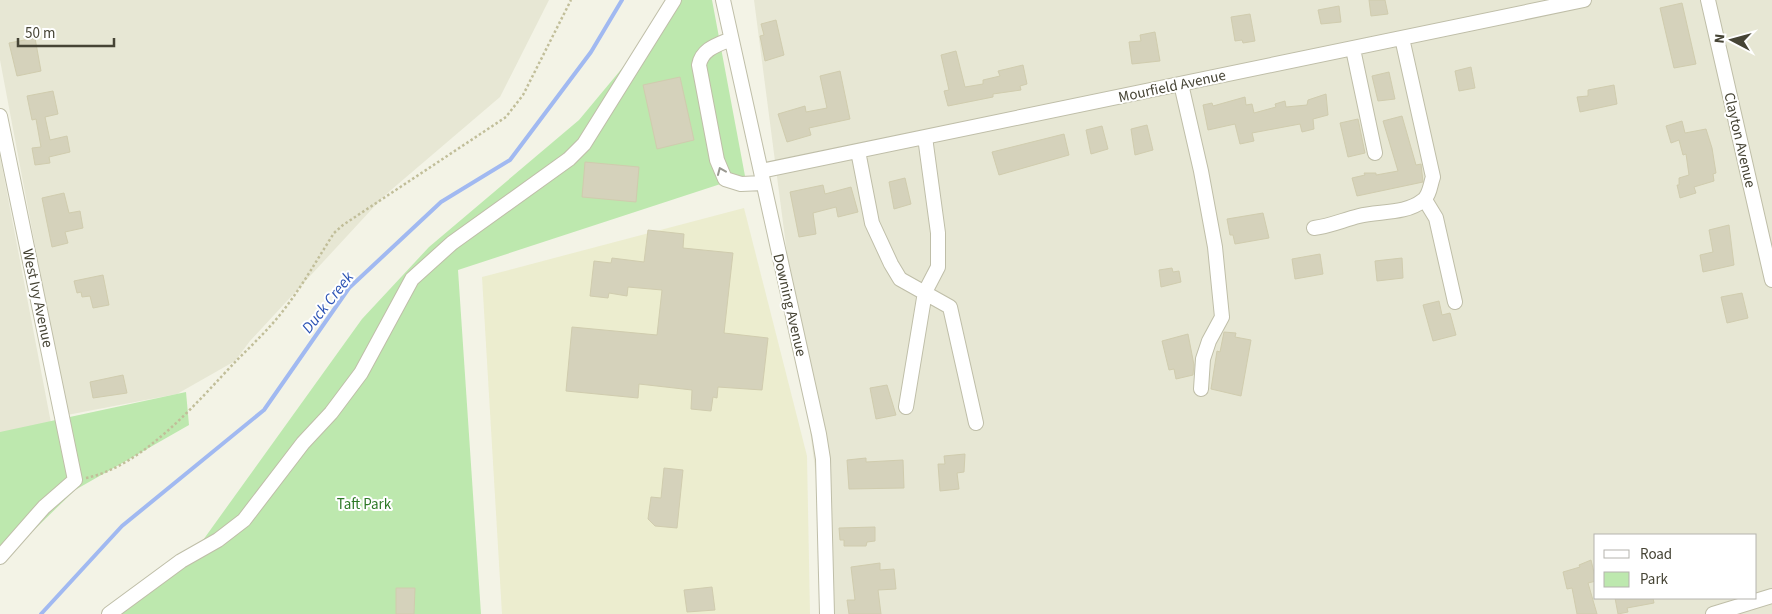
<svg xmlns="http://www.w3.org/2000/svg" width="1772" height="614" font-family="'Source Sans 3',sans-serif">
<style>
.residential{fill:#e7e7d4;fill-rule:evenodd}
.education{fill:#ecedcf}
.green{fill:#bde8ae}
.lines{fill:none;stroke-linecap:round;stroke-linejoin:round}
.stream{stroke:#a1b9f1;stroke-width:4}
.building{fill:#d5d2bb;stroke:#d0ccae}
.minor-casing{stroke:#bfbea8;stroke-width:16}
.path{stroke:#c1be99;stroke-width:2.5;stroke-dasharray:2.5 2.5;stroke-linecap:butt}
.minor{stroke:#fff;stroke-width:14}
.oneway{stroke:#999890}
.labels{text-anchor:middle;stroke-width:4;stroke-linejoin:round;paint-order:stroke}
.street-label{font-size:15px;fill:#464435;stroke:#fff}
.park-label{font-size:15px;fill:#2e7927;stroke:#fff}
.water-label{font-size:16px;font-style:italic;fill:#2c53b4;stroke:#fff}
</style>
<rect width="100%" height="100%" fill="#f3f3e6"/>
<path class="residential" d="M0 0H549L500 97 384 196 250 341 235 361 177 394 67 415 0 60Z
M754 0H1772V614H834ZM1596 535H1756V598H1596Z
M0 156 51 423 0 434Z"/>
<path class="education" d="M744 208 807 456 810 614H502L482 277Z"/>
<path class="green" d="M679 0H712L745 176 458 270 481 614H120L188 561 362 319 429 247 579 120Z
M186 392 189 425 75 490 0 563V432Z"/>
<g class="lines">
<path class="stream" d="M41 614 122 526 264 410 349 288 441 202 510 160 591 52 622 0"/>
</g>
<path class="building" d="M1369 0H1385L1388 14 1371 16Z
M1682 3 1696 64 1674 68 1660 8Z
M1339 6 1341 22 1321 24 1318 10Z
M1250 14 1255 41 1243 43 1242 40 1235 41 1231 17Z
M776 20 784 55 765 61 760 36 764 35 761 24Z
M1155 32 1160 61 1132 64 1129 42 1141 41 1140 35Z
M35 38 41 71 17 76 9 43Z
M956 51 965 87 983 84V80L1000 76 998 71 1023 65 1027 84 1020 86 1021 90 993 94V97L948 106 944 91 949 90 941 55Z
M1471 67 1475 88 1459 91 1455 71Z
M840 71 850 119 809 128 811 135 787 142 778 114 805 106 806 112 827 108 820 76Z
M1389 72 1395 99 1378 101 1372 76Z
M680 77 694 140 657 149 643 85Z
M1614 85 1617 104 1580 112 1577 97 1588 96V90Z
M53 91 58 114 45 117 50 140 67 136 70 152 49 157 50 163 35 165 32 148 41 147 36 119 32 120 27 96Z
M1326 94 1328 115 1313 119 1314 129 1302 132 1300 124 1252 133 1254 141 1240 144 1235 124 1208 130 1203 105 1212 103 1213 106 1245 97 1246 105 1252 104 1254 113 1276 107 1275 104 1285 101 1286 107 1307 105 1308 100Z
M1402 116 1416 165 1421 164 1423 182 1357 196 1352 178 1365 175 1364 173H1376V175L1398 171 1383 121Z
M1358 119 1365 153 1348 157 1340 123Z
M1682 121 1685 133 1706 129 1712 148 1716 173 1713 174 1714 181 1694 187 1696 193 1680 198 1677 185H1679V178L1689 175 1686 154 1683 155 1679 140 1671 143 1666 126Z
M1147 125 1153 150 1135 155 1131 129Z
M1102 126 1108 149 1091 154 1086 130Z
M1064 134 1069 155 999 175 992 152Z
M585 162 639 167 636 202 582 197Z
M905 178 911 204 894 209 889 182Z
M823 185 825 194 851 187 858 212 838 217 836 207 813 213 816 234 799 237 790 192Z
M64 193 69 213 80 211 83 228 65 232 68 243 52 247 42 198Z
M1263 213 1269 238 1235 244 1233 235H1230L1227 219Z
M1729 225 1734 265 1703 272 1700 255 1713 252 1709 230Z
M648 230 684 234 683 248 733 253 724 333 768 338 762 390 718 387 717 398 713 397 711 411 691 409 692 390 639 384 638 398 566 391 572 327 657 335 662 290 628 287 627 296 609 293 608 298 590 296 594 261 611 263 612 258 644 262Z
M1320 254 1323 274 1295 279 1292 259Z
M1402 258 1403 278 1377 281 1375 261Z
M1172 268 1173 272 1179 271 1181 282 1161 287 1159 270Z
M103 275 109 305 93 308 90 296 82 297 81 292 77 293 74 281Z
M1742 293 1748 318 1727 323 1721 297Z
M1439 301 1442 315 1450 313 1456 335 1433 341 1423 305Z
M1224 332 1236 333 1235 337 1251 340 1241 396 1211 389 1217 351 1220 352Z
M1188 334 1194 365 1193 375 1176 379 1174 369 1169 370 1162 341Z
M123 375 127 393 93 398 90 382Z
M887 385 896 415 876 419 870 388Z
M965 454 964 472 957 473 959 489 940 491 938 464H945L944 456Z
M866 458V462L903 460 904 488 849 489 847 460Z
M664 468 683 470 677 528 655 526 648 519 651 497 661 498Z
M875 527V541L867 542 866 546H844V540H840L839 528Z
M1591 560 1596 581 1588 583 1597 614H1577L1572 588 1567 589 1563 572 1580 567 1579 565Z
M880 563V570L894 569 896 589 878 590 881 614H849L847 600H855L851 567Z
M712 587 715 610 687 612 684 590Z
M396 588H415L414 614H396Z
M1615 598H1653L1654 603 1627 608 1628 612 1618 614Z"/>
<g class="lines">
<g class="minor-casing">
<path id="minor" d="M723 0 819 434 823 459 827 614
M1708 0 1772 280
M731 39C717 45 702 49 699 65L717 160 725 179 741 184 763 183
M1353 49 1375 153
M1181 84 1201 171 1215 247 1222 317 1209 341 1203 359 1201 389
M0 116 75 480 44 507 0 557
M858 151 872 223 891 264 900 279 950 307 976 423
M761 171 1584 0
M1425 200 1436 218 1455 302
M1314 228C1330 226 1343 220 1359 216 1378 211 1406 214 1422 201 1430 196 1430 185 1433 177L1402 38
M906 407 925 292 938 267V233L925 137
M109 614 181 561 218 540 244 520 303 443 331 413 361 373 412 279 452 243 569 159 584 144 674 0
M1713 614 1772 596"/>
</g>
<path class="path" d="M86 478C144 466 198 401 237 360 254 343 272 326 286 307 304 283 318 258 334 233L343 225 506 117 523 95 571 0"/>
<use href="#minor" class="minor"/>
</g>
<defs><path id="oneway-chevron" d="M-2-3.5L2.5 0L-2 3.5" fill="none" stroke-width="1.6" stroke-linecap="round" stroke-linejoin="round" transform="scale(1.25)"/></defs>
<use class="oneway" href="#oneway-chevron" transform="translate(721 171) rotate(-113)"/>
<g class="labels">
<g class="street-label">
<text transform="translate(1172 86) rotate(-12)" y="5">Mourfield Avenue</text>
<text transform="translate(1740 140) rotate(77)" y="5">Clayton Avenue</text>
<text transform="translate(38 298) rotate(78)" y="5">West Ivy Avenue</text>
<text transform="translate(790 305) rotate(77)" y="5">Downing Avenue</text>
</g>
<g class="park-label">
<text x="364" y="509">Taft Park</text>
</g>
<g class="water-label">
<text transform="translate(327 302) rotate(-52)" y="6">Duck Creek</text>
</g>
</g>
<rect x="1594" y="534" width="162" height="65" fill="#ffffff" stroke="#b5b4ae"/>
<rect x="1604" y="550" width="25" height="8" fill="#ffffff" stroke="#b5b4ae"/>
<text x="1640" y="559" font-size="15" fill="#464435">Road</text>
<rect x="1604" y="572" width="25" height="15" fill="#bde8ae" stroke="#b5b4ae"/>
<text x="1640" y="584" font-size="15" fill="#464435">Park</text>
<g transform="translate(1732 40) rotate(276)" stroke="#ffffff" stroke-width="4" paint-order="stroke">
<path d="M0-4L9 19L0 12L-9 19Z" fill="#464435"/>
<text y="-8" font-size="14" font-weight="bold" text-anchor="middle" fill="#464435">N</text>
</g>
<path d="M18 38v8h96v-8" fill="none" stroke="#464435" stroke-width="2.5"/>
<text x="25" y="38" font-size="15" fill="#464435" stroke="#ffffff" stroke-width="4" paint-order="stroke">50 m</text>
</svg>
